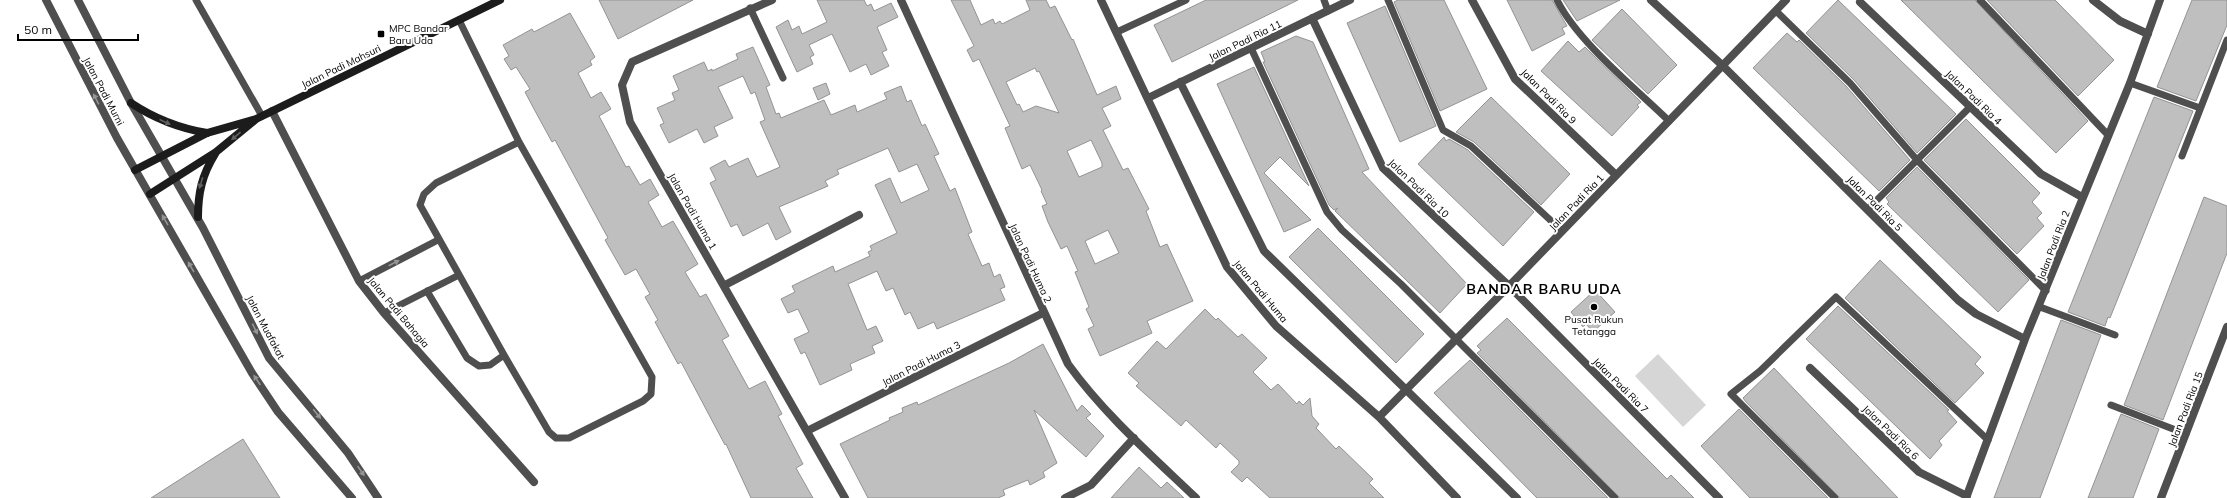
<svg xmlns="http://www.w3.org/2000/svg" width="2227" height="498" font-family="Mulish,sans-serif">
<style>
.green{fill:#d6d6d6}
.building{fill:#bfbfbf;stroke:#939393;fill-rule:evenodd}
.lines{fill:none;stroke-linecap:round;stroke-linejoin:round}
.service{stroke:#4f4f4f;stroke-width:7}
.minor{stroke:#4f4f4f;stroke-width:8}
.tertiary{stroke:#4f4f4f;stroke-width:8}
.secondary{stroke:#1c1c1c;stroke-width:8}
.oneway{fill:#959595}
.oneway2{fill:#606060}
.poi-dot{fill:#000;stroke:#fff;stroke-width:1.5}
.labels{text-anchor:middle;stroke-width:4;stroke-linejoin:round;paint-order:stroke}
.poi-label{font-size:10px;fill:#000;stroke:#fff;text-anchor:start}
.street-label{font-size:10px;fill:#000;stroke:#fff}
.district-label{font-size:14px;font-weight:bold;letter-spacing:1px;fill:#000;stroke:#fff}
</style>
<rect width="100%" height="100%" fill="#fff"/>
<path class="green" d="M1658 354 1706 405 1683 427 1635 376Z"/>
<path class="building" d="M599 0H693L618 39Z
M817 0H864L867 6 871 4 874 11 891 3 898 17 877 27 887 50 882 52 889 66 871 75 866 64 850 72 832 34 809 45 814 55 810 57 813 64 797 72 776 27 788 20 792 30 799 26 802 34 827 22Z
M951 0H970L981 25 993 19 995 24 1000 21 1002 24 1030 10 1026 0H1046L1050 8 1055 6 1072 40 1073 39 1097 95 1116 86 1121 99 1102 108 1111 126 1103 130 1123 170 1128 168 1149 209 1146 211 1160 247 1167 244 1193 301 1147 321 1152 333 1100 356 1088 329 1094 326 1086 309 1089 307 1075 272 1078 271 1067 246 1061 249 1048 222 1042 206 1047 204 1041 191 1042 190 1030 165 1022 169 1005 128 1010 126 979 59 973 62 967 50 974 46ZM1035 68 1037 72 1039 71 1059 113 1036 106 1023 112 1019 104 1017 105 1006 82ZM1091 140 1102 163V167L1079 177 1067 151ZM1108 230 1119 253 1095 264 1085 241Z
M1206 0H1298L1172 62 1154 25Z
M1398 0H1444L1487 89 1440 111 1394 2Z
M1507 0H1552L1567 26 1562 28 1565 34 1532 51Z
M1563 0H1620L1577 21Z
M1838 0 1956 114 1917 153 1854 80 1806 33Z
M1901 0H1975L2088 121 2056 153Z
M1987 0H2055L2114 60 2078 96Z
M2192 0H2227V25L2196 101 2157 87Z
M1385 6 1436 126 1400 142 1347 23Z
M1622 9 1677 65 1648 94 1592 40Z
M570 13 595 57 590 61 592 65 578 73 591 98 601 92 611 109 599 116 626 167 629 166 640 185 650 179 659 195 648 202 662 227 673 221 698 264 685 272 700 297 706 294 729 336 722 340 749 389 765 381 782 414 778 416 803 464 796 468 813 498H751L726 444 725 445 681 362 678 364 655 322 658 320 645 297 650 294 636 269 625 275 605 240 608 238 555 140 552 142 534 109 525 92 530 89 516 67 511 70 504 59 509 56 503 45 532 29 534 32Z
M1787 33 1797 42 1799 40 1846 86 1910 160 1879 191 1753 68Z
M1296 36 1313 42 1369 169 1362 172 1467 284 1440 313 1335 211 1338 208 1334 210 1329 205 1263 62H1265L1261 52Z
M1568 41 1579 52 1585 47 1641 102 1637 105 1639 107 1612 136 1541 71Z
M753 47 770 85 766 87 776 114 779 113 781 118 824 100 831 115 855 105 857 112 887 99 884 93 901 86 907 102 911 100 922 126 925 124 939 154 934 156 950 191 955 188 972 232 968 234 982 266 989 263 994 277 1000 274 1005 287 1000 289 1005 300 937 329 934 322 918 329 910 312 905 315 893 288 886 291 877 271 848 284 867 330 876 326 883 341 872 346 875 353 850 364 852 370 820 385 805 352 801 354 794 339 809 332 798 309 788 313 781 299 795 292 792 286 833 266 835 272 870 256 868 252 872 250 870 246 897 233 875 185 890 178 901 203 929 190 917 164 899 172 888 148 837 170 839 174 825 181 828 186 779 207 791 232 776 240 768 223 743 236 737 224 731 227 710 183 716 180 710 168 725 160 729 167 748 158 757 177 780 167 760 122 765 120 755 92 751 94 743 76 718 87 733 118 714 127 718 136 704 143 697 129 669 143 660 125 664 123 657 108 675 100 672 93 679 90 673 76 704 62 708 71 712 69V71L738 59 736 54Z
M1254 67 1309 186 1280 157 1264 173 1311 220 1284 232 1217 84Z
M826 83 830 94 818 100 813 88Z
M1491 97 1570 174 1541 205 1474 142 1456 132Z
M2154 97 2193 111 2110 318 2108 317 2105 326 2068 312Z
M1966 119 2040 193 2032 202 2042 213 2037 218 2044 226 2017 254 1924 160Z
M1444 137 1446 141 1449 139 1468 150 1534 212 1503 246 1418 164Z
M1917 167 2029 280 1998 312 1887 204 1889 202 1886 198Z
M2204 197 2227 206V253L2163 420 2124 405Z
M1318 228 1424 334 1396 363 1289 257Z
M1880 260 1981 357 1975 364 1984 373 1955 403 1845 298Z
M1595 290 1615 312 1593 332 1586 324 1583 327 1571 312Z
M1838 306 1949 410 1947 411 1957 422 1939 441 1942 445 1930 459 1806 339Z
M1205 309 1216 320 1218 318 1238 337 1242 334 1267 358 1253 372 1271 390 1278 384 1297 404 1299 401 1303 405 1310 398 1312 416 1319 424 1316 428 1336 449 1339 446 1373 479 1369 483 1384 498H1270L1247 477 1242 482 1231 472 1239 464V461L1220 443 1216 448 1186 420 1181 426 1136 386 1139 383 1128 373 1157 341 1166 349Z
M1507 318 1667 479 1671 475 1694 498H1620L1477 353 1481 350 1477 346Z
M2061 320 2101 335 2040 498H1994Z
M1043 344 1077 411 1082 405 1091 414 1086 418 1104 436 1086 457 1034 410 1057 463 1043 472 1045 477 1030 485 1028 480 1003 490 1005 495 998 498H868L840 444 890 420 889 418 903 412 902 408 917 402 918 405 1009 363Z
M1470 360 1608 498H1537L1434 393Z
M1774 368 1898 498H1840L1746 402 1743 398Z
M1739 409 1828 498H1750L1701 446Z
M2121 414 2159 429 2133 498H2088Z
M243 439 280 498H151Z
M1139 467 1161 488 1167 482 1184 498H1111Z"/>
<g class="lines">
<path class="service" d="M196 0 262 116
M1324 0 1328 11
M1388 0 1443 130 1471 146 1562 231
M1557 0C1577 41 1635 88 1669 121
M1980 0 2108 135
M750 8 783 78
M1776 11 1850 83 1917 160 2046 291
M459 20 519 142 652 377 651 394 643 401 569 438H556L549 432 504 355 420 205 424 194 436 183 519 142
M1117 32 1186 0
M1251 48 1327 212 1342 230 1401 284 1615 498
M2130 83 2200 108
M2182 156 2227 40
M1868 209 1970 107
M359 281 438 240
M427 291 467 358 479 366 490 365 504 355
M2040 307 2115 335
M384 313 459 275
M2111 405 2186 434
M1835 498 1731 394 1760 371 1836 297 1988 440"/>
<path class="minor" d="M772 0 632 62 622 85 630 122 845 498
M901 0 1068 364C1104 414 1152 456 1196 498
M1101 0 1227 267 1276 326 1379 417 1457 498
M1472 0 1515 79 1616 175
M1651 0 1722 65 1958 300 1976 314 2025 339
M2093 0 2120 21 2148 34
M1860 2 2041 174 2082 197
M1312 18 1383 168 1509 286 1719 498
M1180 82 1264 251 1517 498
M1148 98 1350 0
M272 111 359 281 384 313 534 482
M725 285 859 215
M1810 368 1919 472 1967 496
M1379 417 1509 286 1786 0
M807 431 1043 313
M1065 498 1091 485 1134 438
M1966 498 2025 339 2130 83 2160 0
M2161 498 2227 327"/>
<path class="tertiary" d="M46 0 117 138 252 373 278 412 352 498
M78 0 131 103 203 228 269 358 348 453 378 498"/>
<path class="secondary" d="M131 103C155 119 178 128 207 133
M135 170 207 133 256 119 500 0
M150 194 216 152 255 120
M198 217C198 193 202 175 215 154"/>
</g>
<defs><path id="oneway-solid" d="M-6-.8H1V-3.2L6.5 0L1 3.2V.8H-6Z"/></defs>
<g class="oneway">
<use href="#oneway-solid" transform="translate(96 99) rotate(-118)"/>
<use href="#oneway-solid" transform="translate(165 220) rotate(-120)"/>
<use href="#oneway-solid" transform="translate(394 263) rotate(-27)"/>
<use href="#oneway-solid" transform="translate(191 267) rotate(-120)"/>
<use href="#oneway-solid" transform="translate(255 329) rotate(64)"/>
<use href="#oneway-solid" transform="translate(257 380) rotate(-124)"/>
<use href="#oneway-solid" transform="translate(317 414) rotate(51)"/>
<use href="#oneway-solid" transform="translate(361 471) rotate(55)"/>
</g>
<g class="oneway2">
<use href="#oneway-solid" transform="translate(165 122) rotate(24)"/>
<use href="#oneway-solid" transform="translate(236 136) rotate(140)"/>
<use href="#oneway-solid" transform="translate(201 183) rotate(107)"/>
</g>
<g class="poi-dot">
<rect x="377" y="30" width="8" height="8" rx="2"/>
<circle cx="1594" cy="307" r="4"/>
</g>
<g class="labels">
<g class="poi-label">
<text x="389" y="32">MPC Bandar<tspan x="389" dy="12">Baru Uda</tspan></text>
<text x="1594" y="323" text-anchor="middle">Pusat Rukun<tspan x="1594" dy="12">Tetangga</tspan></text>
</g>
<g class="street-label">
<text transform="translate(1245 40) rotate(-26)" y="4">Jalan Padi Ria 11</text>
<text transform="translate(341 66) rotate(-26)" y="4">Jalan Padi Mahsuri</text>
<text transform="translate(104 91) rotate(62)" y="4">Jalan Padi Murni</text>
<text transform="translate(1549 96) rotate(45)" y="4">Jalan Padi Ria 9</text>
<text transform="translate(1974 97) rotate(44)" y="4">Jalan Padi Ria 4</text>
<text transform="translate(1419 188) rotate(44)" y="4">Jalan Padi Ria 10</text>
<text transform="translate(1576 202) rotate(-46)" y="4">Jalan Padi Ria 1</text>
<text transform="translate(1875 203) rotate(45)" y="4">Jalan Padi Ria 5</text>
<text transform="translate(693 211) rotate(60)" y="4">Jalan Padi Huma 1</text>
<text transform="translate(2053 245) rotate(-69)" y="4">Jalan Padi Ria 2</text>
<text transform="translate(1031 263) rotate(65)" y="4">Jalan Padi Huma 2</text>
<text transform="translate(1261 291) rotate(50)" y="4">Jalan Padi Huma</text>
<text transform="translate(399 312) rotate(50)" y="4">Jalan Padi Bahagia</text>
<text transform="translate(266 327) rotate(62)" y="4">Jalan Muafakat</text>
<text transform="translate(921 363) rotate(-27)" y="4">Jalan Padi Huma 3</text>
<text transform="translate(1621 385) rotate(45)" y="4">Jalan Padi Ria 7</text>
<text transform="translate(2185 409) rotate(-69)" y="4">Jalan Padi Ria 15</text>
<text transform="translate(1891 432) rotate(44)" y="4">Jalan Padi Ria 6</text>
</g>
<g class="district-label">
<text x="1544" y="294">BANDAR BARU UDA</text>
</g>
</g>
<path d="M18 34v6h120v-6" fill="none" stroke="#000000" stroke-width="2"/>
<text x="24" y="34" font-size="12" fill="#000000" stroke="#ffffff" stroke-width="3" paint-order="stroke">50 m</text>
</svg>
